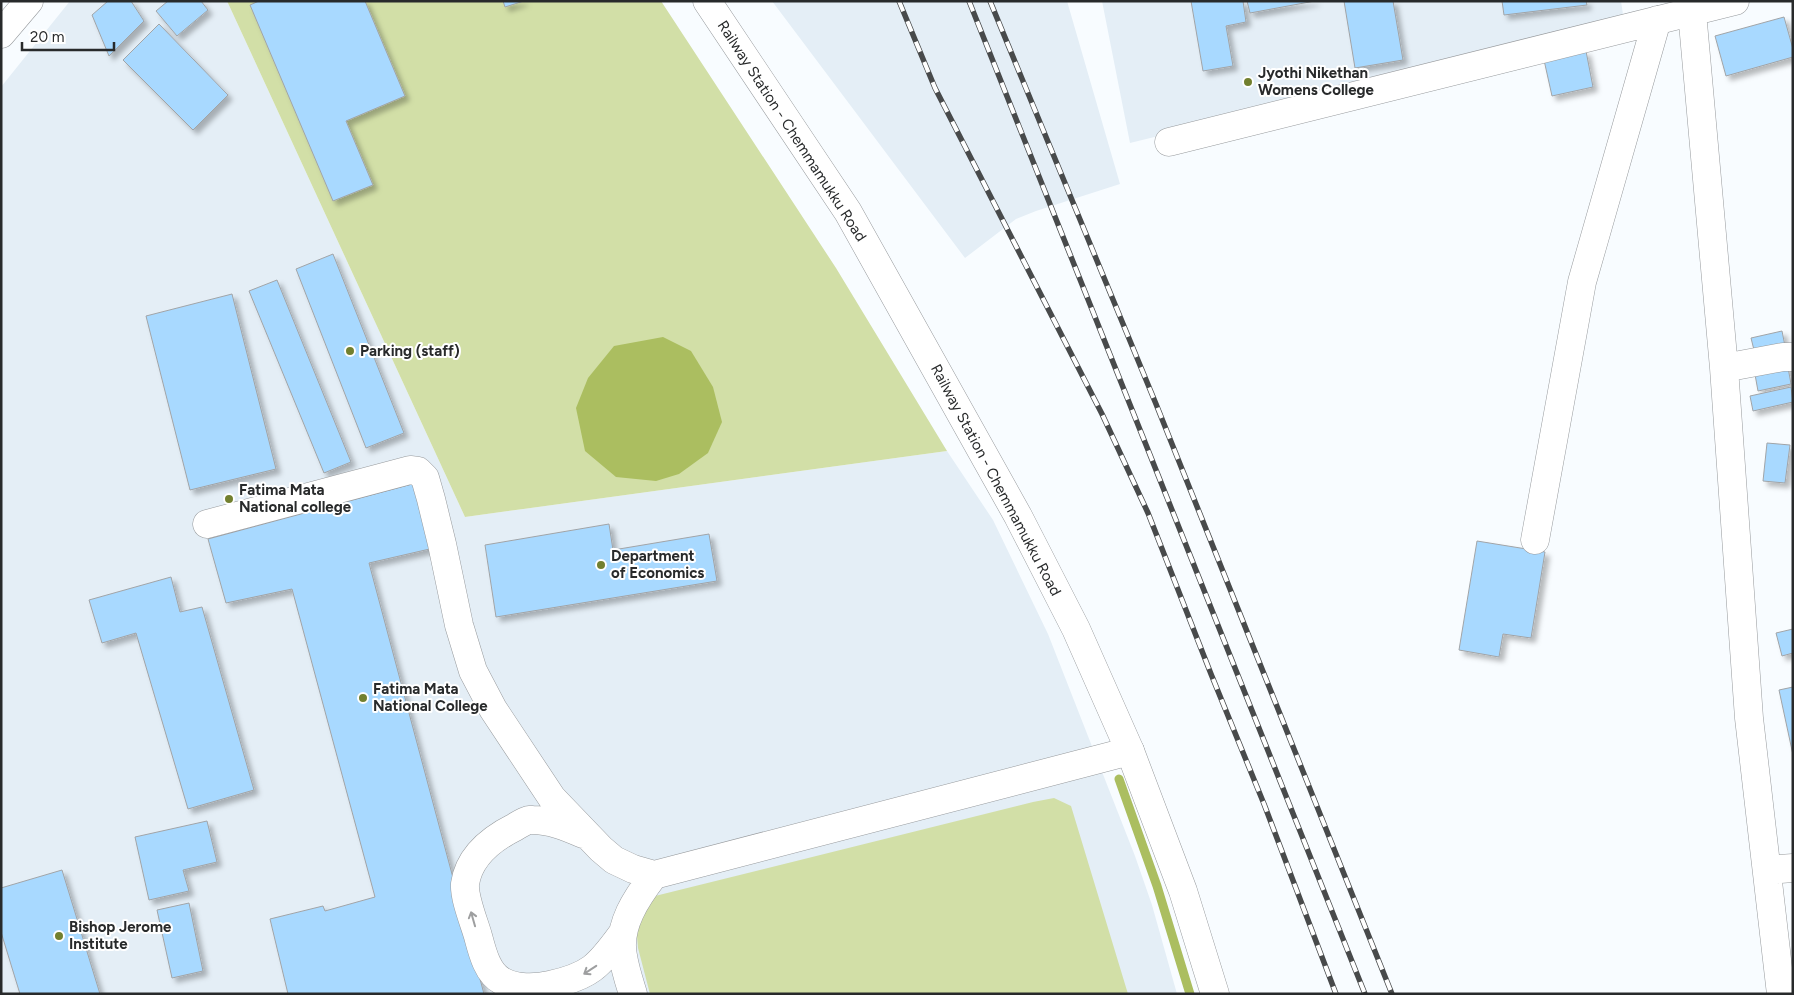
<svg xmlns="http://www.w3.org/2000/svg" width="1794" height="995" font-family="Figtree,sans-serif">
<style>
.built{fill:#e4eef6}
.green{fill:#d2dfa7}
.water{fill:#abbe60}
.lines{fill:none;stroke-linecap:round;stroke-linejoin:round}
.stream{stroke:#abbe60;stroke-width:9}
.building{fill:#a8d9ff;stroke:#a1a4a7;filter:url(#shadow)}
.minor-casing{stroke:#979a9d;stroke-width:29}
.major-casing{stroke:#979a9d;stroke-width:29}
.minor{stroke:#fff;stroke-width:28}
.major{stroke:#fff;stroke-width:28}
.rail-casing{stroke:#484a4b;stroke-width:5.5}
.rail{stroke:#fff;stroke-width:4;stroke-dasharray:11;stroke-linecap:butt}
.oneway{stroke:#9e9fa0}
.poi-dot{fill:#72802f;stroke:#fff;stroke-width:2}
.labels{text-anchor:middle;stroke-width:4;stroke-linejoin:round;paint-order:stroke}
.poi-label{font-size:15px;font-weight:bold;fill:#282a2b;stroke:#fff;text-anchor:start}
.street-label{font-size:15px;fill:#282a2b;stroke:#fff}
</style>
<defs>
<filter id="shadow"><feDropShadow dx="4.5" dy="4.5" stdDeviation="2.5" flood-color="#0004"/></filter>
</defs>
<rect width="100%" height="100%" fill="#f8fcff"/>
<path class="built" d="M70 1H227L465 517 947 451 993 520 1048 634 1135 856 1152 905 1177 994H1V87Z
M772 1H1067L1120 184 1036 211 1016 219 965 258Z
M1102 1H1621L1624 21 1130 143Z"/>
<path class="green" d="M227 1H661L836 268 947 451 465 517Z
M1054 798 1071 806 1128 994H650L638 948 635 915 655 896 1033 802Z"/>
<path class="water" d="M663 337 691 351 713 387 722 422 708 453 679 474 656 481 616 477 585 451 576 408 588 378 614 346Z"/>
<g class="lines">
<path class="stream" d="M1119 779 1157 886 1190 994"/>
</g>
<path class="building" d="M108 1H131L144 21 109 56 92 15Z
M168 1H201L208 10 177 36 156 11Z
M259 1H365L405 96 346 121 373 185 333 201 250 5Z
M503 1H524L505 7Z
M1191 1H1243L1246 22 1226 26 1233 66 1203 71Z
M1247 1H1315L1250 13Z
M1344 1H1393L1403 60 1355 68Z
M1502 1H1586L1587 5 1504 15Z
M1784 17 1793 49V57L1726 76 1715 36Z
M159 24 228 95 193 130 123 60Z
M1586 51 1593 87 1552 96 1544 60Z
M333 254 404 433 366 448 296 269Z
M277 280 351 462 324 473 249 291Z
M232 294 276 469 190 490 146 316Z
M1782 331 1786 351 1756 358 1751 338Z
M1787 362 1791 384 1758 391 1754 369Z
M1791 387 1793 402 1753 411 1750 396Z
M1767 443 1790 445 1785 483 1763 481Z
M416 483 434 548 369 563 484 994H288L270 919 323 906 325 911 375 897 292 589 226 603 208 539Z
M609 524 613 550 709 534 717 581 496 617 485 545Z
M1477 541 1545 552 1531 638 1503 634 1499 657 1459 650Z
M171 577 180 612 202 607 254 790 188 809 136 633 102 643 89 600Z
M1793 629V653L1782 656 1776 633Z
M1793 687V755L1779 690Z
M207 821 217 862 183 870 189 891 149 900 135 837Z
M62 870 100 994H20L1 932V888Z
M189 903 203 971 172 978 157 910Z"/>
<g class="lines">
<g class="minor-casing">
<path id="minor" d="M1692 12 1724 368 1749 718 1781 994
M1 34 29 1
M1169 142 1735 1
M1724 368 1783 357H1793
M207 524 410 470 418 471 425 478 431 499 442 544 459 625 473 671 493 709 552 798 601 849 614 860 633 869 654 875 1130 751
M1535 540 1582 282 1657 20
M583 834C567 827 550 820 532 820 527 819 520 824 515 827 491 839 469 856 465 884 464 898 474 922 478 936 482 951 487 973 502 981 515 989 536 988 550 985 590 976 598 967 622 934
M1767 870 1793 868
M633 994C629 981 625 969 623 956 617 926 637 897 654 875"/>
</g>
<g class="major-casing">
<path id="major" d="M707 1 848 212 1018 516 1076 629 1130 751 1183 891 1215 994"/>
</g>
<use href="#minor" class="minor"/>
<use href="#major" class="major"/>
<g class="rail-casing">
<path id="rail" d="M899 1 935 88 1102 414 1148 513 1211 674 1264 804 1336 994
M969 1 1365 994
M990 1 1156 404 1392 994"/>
</g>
<use href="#rail" class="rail"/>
</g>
<defs><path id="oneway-shaft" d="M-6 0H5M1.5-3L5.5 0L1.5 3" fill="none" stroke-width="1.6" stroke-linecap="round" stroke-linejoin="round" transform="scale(1.25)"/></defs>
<g class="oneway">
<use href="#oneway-shaft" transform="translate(473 919) rotate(-106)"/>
<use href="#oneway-shaft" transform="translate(590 970) rotate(147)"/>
</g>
<g class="poi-dot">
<circle cx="1248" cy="82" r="5"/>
<circle cx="350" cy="351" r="5"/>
<circle cx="229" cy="499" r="5"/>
<circle cx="601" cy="565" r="5"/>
<circle cx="363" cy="698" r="5"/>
<circle cx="59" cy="936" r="5"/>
</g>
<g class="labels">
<g class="poi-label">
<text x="1258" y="78">Jyothi Nikethan<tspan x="1258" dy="17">Womens College</tspan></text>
<text x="360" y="356">Parking (staff)</text>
<text x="239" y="495">Fatima Mata<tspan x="239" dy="17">National college</tspan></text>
<text x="611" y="561">Department<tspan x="611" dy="17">of Economics</tspan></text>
<text x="373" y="694">Fatima Mata<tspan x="373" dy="17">National College</tspan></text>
<text x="69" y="932">Bishop Jerome<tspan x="69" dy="17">Institute</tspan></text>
</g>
<g class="street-label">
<text transform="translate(792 131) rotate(57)" y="5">Railway Station - Chemmamukku Road</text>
<text transform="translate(996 480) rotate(62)" y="5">Railway Station - Chemmamukku Road</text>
</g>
</g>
<rect width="1794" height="995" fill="none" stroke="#282a2b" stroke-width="5"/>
<path d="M22 42v8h92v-8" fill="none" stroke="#282a2b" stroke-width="2.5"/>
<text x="30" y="42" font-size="15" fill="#282a2b" stroke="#ffffff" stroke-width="4" paint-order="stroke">20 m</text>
</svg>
